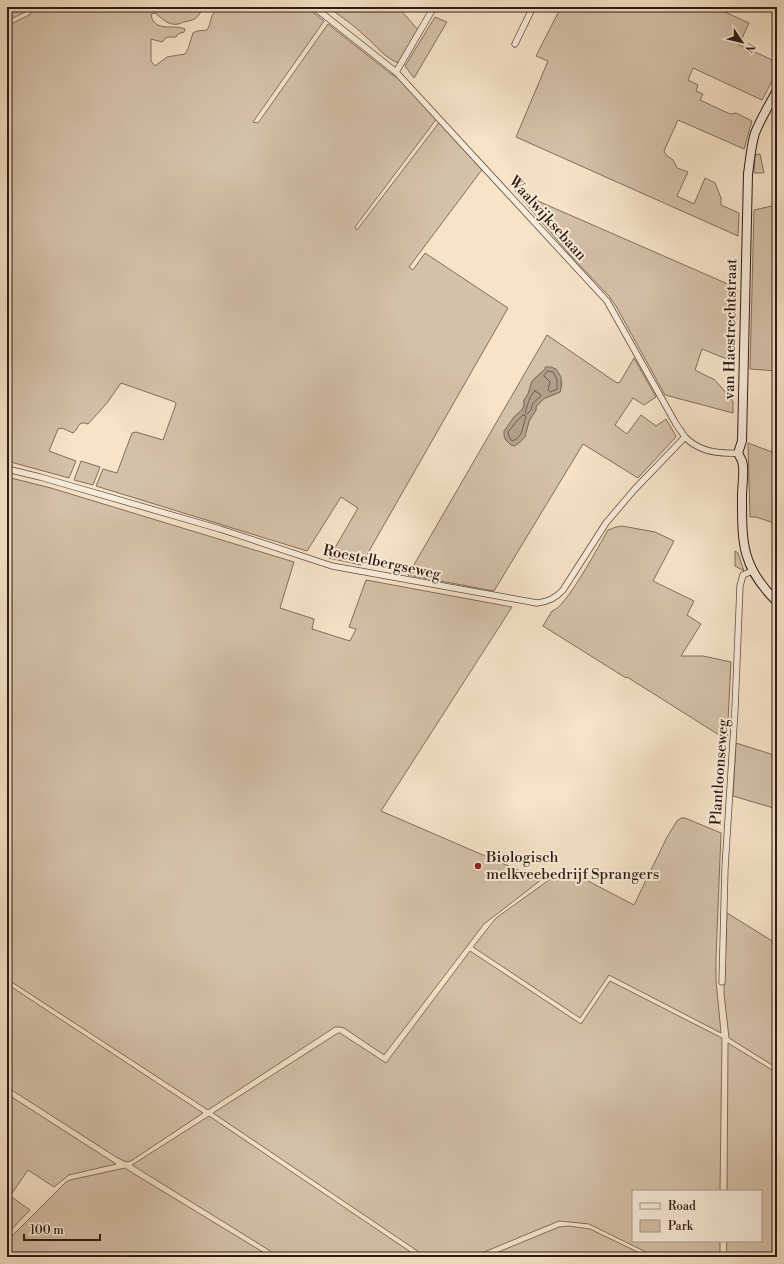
<svg xmlns="http://www.w3.org/2000/svg" width="784" height="1264" font-family="'Libre Bodoni',serif">
<style>
.green{fill:#d4c1a9;stroke:#826e5e;fill-rule:evenodd}
.water{fill:#b29f8a;stroke:#7e6a5a}
.lines{fill:none;stroke-linecap:round;stroke-linejoin:round}
.shore{stroke:#705c4e;stroke-width:1}
.street-casing{stroke:#614c40;stroke-width:7}
.secondary-casing{stroke:#2f1a12;stroke-width:10}
.street{stroke:#f9eddb;stroke-width:5.5}
.secondary{stroke:#f9eddb;stroke-width:8}
.poi-dot{fill:#8f2418;stroke:#f9eddb;stroke-width:1.5}
.labels{text-anchor:middle;stroke-width:4;stroke-linejoin:round;paint-order:stroke}
.street-label{font-size:15px;fill:#2f1a12;stroke:#f9eddb}
.poi-label{font-size:15px;fill:#2f1a12;stroke:#f9eddb;text-anchor:start}
</style>
<rect width="100%" height="100%" fill="#f6e3c8"/>
<filter id="stains"><feTurbulence type="fractalNoise" baseFrequency=".005" numOctaves="4"/><feColorMatrix values="0 0 0 0 .2 0 0 0 0 .09 0 0 0 0 .02 0 0 0 .5 -.17"/></filter>
<radialGradient id="worn" r=".72"><stop offset=".6" stop-color="#630" stop-opacity="0"/><stop offset="1" stop-color="#630" stop-opacity=".3"/></radialGradient>
<path class="green" d="M7 7H32L25 12 7 21Z
M38 7H204C196 19 198 19 184 22 179 23 184 23 178 24 168 26 162 18 155 13L151 14C153 33 175 24 185 29L184 32 178 34 176 37H167L162 42 151 39V61L155 66 167 57 185 54 188 49 193 33 197 31 207 30C211 24 210 19 213 14 215 11 218 9 221 7H306L324 21 253 122 258 123 328 24 391 74 398 78 438 117 355 227 357 230 441 120 484 167 409 267 413 270 425 253 508 308 361 565 329 558 358 508 341 497 307 551 96 486 103 469 117 473 132 433 136 432 163 440 176 404 175 402 121 383 107 403 88 424C77 420 80 428 73 433L62 428 58 429 49 451 76 461 69 478 7 461V26L29 15Z
M328 7H398L419 31 399 63C385 59 376 45 365 36 354 25 340 16 328 7Z
M561 7H714L749 23 739 45 777 62V72L762 100 693 68 688 80 698 85 696 91 703 94 700 100 730 114 736 113 752 121 744 149 678 120 664 151 666 155 673 160 677 168 688 172 677 196 694 204 705 178 715 183 721 198V205L739 213 738 236 516 137 548 61 536 56Z
M435 17 447 22 414 78 405 66Z
M760 154 764 173H754L755 155Z
M515 191 737 288 734 362 702 349 695 370 715 380 733 401V413L665 395 616 306 609 296 570 255Z
M777 205V371L750 369 754 210Z
M547 335 617 383 620 382 634 358 656 397 644 405 633 398 615 425 627 434 641 415 656 426 666 419 676 436 675 438 638 478 583 444 494 591 408 575ZM545 369 558 373 562 383 560 392 545 398 536 406V410L529 421 526 432 505 429 511 423 514 417 522 410 524 406V400L528 394 532 381Z
M775 413H777V524L756 517H750L748 443 772 452Z
M81 461 100 467 93 485 74 480Z
M7 477 51 488 294 562 280 608 314 619 312 629 350 641 356 629 349 627 366 580 512 607 381 811 541 880 484 924 384 1055 344 1028 340 1027H335L208 1110 7 979Z
M622 526 655 532 674 541 653 581 694 601 687 615 701 624 681 656H703L731 662 727 740 627 677 626 678 543 626 552 611C566 608 599 545 608 530L616 527Z
M735 551 738 553 744 571 735 566Z
M736 743 777 756V809L733 796Z
M681 818H685L721 833 716 957V980L721 1033 609 975 580 1018 473 947 496 918 563 870H567L634 905 667 837 677 821Z
M727 913 777 944V1068L729 1038 724 993Z
M470 951 581 1024 610 981 722 1038 720 1191H633V1241H720V1257H656L589 1224 559 1221 472 1257H418L422 1254 213 1113 338 1033H340L386 1063Z
M7 984 203 1113 131 1161 126 1162 116 1157 7 1087Z
M728 1043 777 1073V1257H726L727 1241H761V1191H727Z
M7 1094 116 1164 69 1175 54 1187 28 1170 10 1196 30 1210 7 1234Z
M209 1116 418 1257H280L132 1165Z
M125 1168 136 1175 271 1257H7V1241L66 1182 70 1180Z
M569 1226 590 1229 648 1257H486L559 1227Z"/>
<path class="water" d="M545 367H551L556 369 561 377V389L560 392 545 398 536 406V410L529 421 525 437 519 443 514 446 511 445 505 439 504 435V431L514 417 522 410 524 406V400L528 394 532 381 545 369Z"/>
<g class="lines">
<path class="shore" d="M548 371 553 372 557 379V389L551 392 548 390 550 382 544 376Z
M535 391 540 394 541 396 533 403 531 410 527 414 525 412C528 405 529 396 535 391Z
M523 415H525L526 417C522 426 524 437 512 441L509 437 508 432C513 426 517 420 523 415Z"/>
<g class="street-casing">
<path id="street" d="M314 7 396 72 607 301 676 424C679 428 682 433 685 437 698 451 720 454 738 453
M515 44 533 7
M396 72 434 7
M7 469 40 477 220 529 332 566 537 603C548 602 556 598 563 590L606 523 634 490 685 437
M722 982 725 868 735 709 740 586 743 575 752 571"/>
</g>
<g class="secondary-casing">
<path id="secondary" d="M777 90C770 104 761 118 755 133 751 146 750 160 748 174L742 441 738 453C739 456 741 458 742 461 745 470 742 486 742 495 742 543 741 566 777 602"/>
</g>
<use href="#street" class="street"/>
<use href="#secondary" class="secondary"/>
</g>
<circle class="poi-dot" cx="478" cy="866" r="4"/>
<g class="labels">
<g class="street-label">
<text transform="translate(548 218) rotate(48)" y="5">Waalwijksebaan</text>
<text transform="translate(730 329) rotate(-89)" y="5">van Haestrechtstraat</text>
<text transform="translate(382 562) rotate(12)" y="5">Roestelbergseweg</text>
<text transform="translate(719 772) rotate(-86)" y="5">Plantloonseweg</text>
</g>
<g class="poi-label">
<text x="486" y="862">Biologisch<tspan x="486" dy="17">melkveebedrijf Sprangers</tspan></text>
</g>
</g>
<rect width="784" height="1264" fill="none" stroke="#f6e3c8" stroke-width="24"/>
<rect x="8" y="8" width="768" height="1248" fill="none" stroke="#2f1a12" stroke-width="2"/>
<rect x="12" y="12" width="760" height="1240" fill="none" stroke="#2f1a12"/>
<rect x="632" y="1190" width="130" height="52" fill="#f9eddb" stroke="#a8998b"/>
<rect x="640" y="1203" width="20" height="6" fill="#f9eddb" stroke="#a8998b"/>
<text x="668" y="1210" font-size="12" fill="#2f1a12">Road</text>
<rect x="640" y="1220" width="20" height="12" fill="#d4c1a9" stroke="#a8998b"/>
<text x="668" y="1230" font-size="12" fill="#2f1a12">Park</text>
<g transform="translate(742 42) rotate(125)" stroke="#f9eddb" stroke-width="3" paint-order="stroke">
<path d="M0-3L7 15L0 10L-7 15Z" fill="#2f1a12"/>
<text y="-6" font-size="11" font-weight="bold" text-anchor="middle" fill="#2f1a12">N</text>
</g>
<path d="M24 1234v6h76v-6" fill="none" stroke="#2f1a12" stroke-width="2"/>
<text x="30" y="1234" font-size="12" fill="#2f1a12" stroke="#f9eddb" stroke-width="3" paint-order="stroke">100 m</text>
<rect width="100%" height="100%" filter="url(#stains)"/>
<rect width="100%" height="100%" fill="url(#worn)"/>
</svg>
